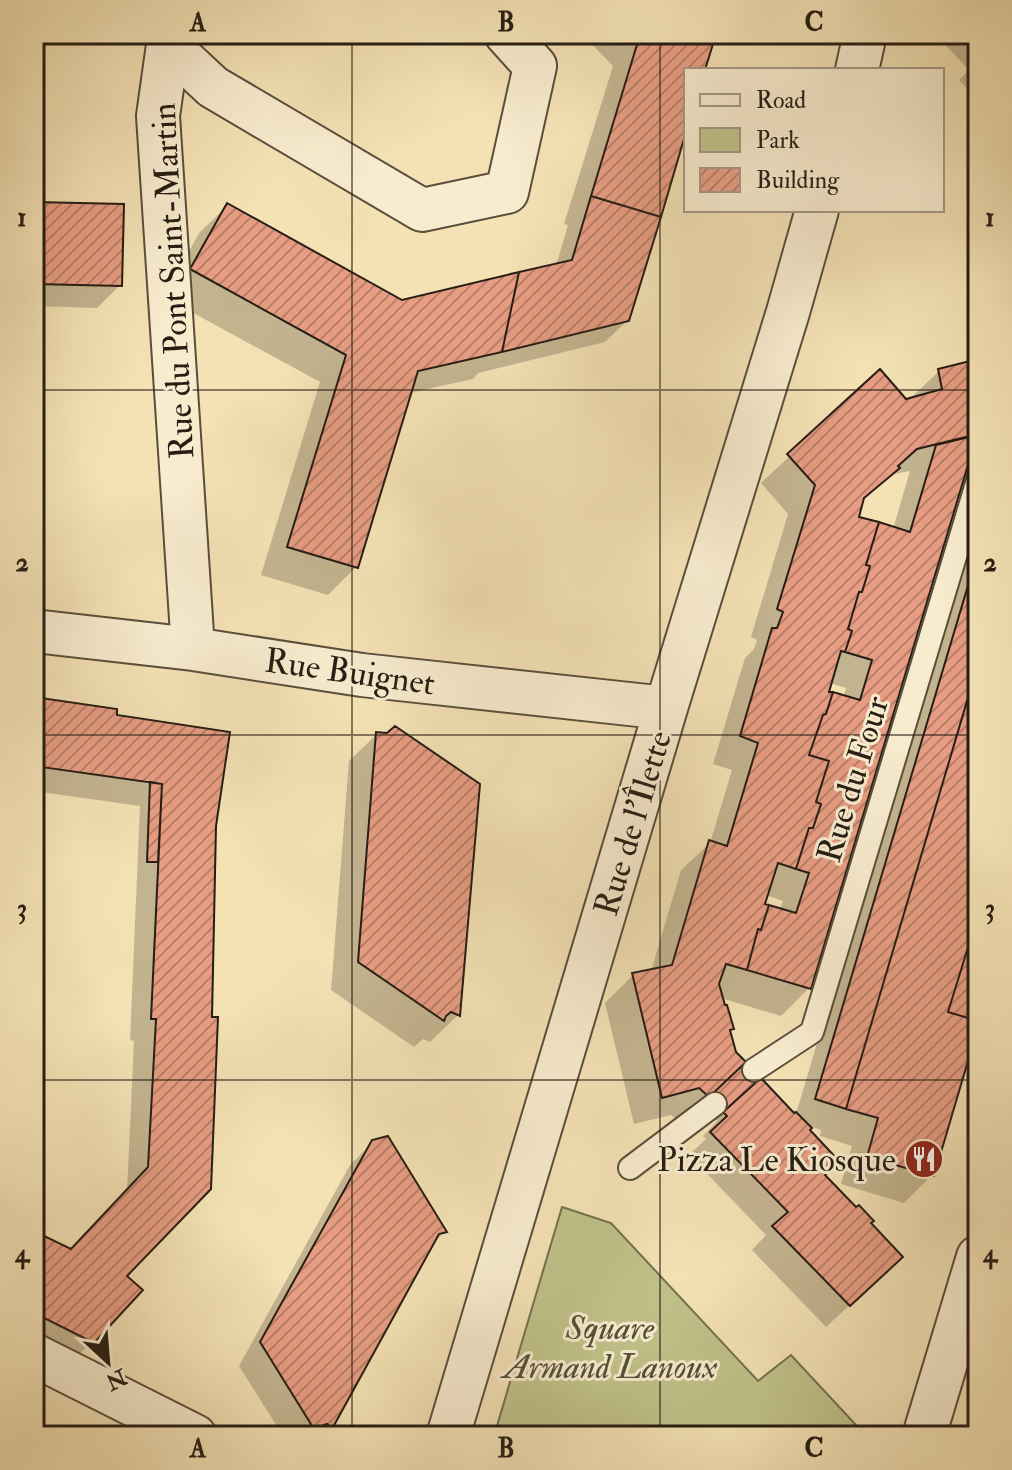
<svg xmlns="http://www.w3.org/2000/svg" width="1012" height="1470" font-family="'IM FELL Double Pica',serif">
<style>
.park{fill:#c0c28a;stroke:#73704f;stroke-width:2}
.shadow{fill:#0003;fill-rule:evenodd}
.building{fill:url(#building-hatch);stroke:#261d14;stroke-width:2}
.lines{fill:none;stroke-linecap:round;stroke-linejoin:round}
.service-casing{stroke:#5a4e3c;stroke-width:26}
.minor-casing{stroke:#5a4e3c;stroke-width:46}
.service{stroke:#f8eccf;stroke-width:22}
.minor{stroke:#f8eccf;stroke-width:42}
.grid{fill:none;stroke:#261d14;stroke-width:2;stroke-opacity:0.55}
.labels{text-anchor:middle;stroke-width:6;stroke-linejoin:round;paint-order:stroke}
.street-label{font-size:34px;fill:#261d14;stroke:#f8eccf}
.poi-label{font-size:34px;fill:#261d14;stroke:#f8eccf;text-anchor:end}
.park-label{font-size:34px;font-style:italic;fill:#544f37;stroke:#f8eccf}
.neatline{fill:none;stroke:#261d14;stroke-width:3}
.grid-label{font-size:26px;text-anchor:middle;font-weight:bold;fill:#261d14}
</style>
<defs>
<pattern id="building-hatch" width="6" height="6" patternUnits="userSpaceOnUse" patternTransform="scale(2)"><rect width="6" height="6" fill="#e79d83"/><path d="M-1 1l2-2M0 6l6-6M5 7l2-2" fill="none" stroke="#bb7f6a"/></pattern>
</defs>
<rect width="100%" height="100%" fill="#f4e2b5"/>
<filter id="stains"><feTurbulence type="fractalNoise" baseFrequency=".0025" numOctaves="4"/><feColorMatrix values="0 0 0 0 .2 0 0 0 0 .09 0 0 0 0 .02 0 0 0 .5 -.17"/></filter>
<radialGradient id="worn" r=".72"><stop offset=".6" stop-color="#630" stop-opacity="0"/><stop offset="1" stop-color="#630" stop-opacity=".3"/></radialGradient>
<path class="park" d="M562 1207 611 1223 758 1381 791 1355 856 1425 852 1436H494Z"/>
<path class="shadow" d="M582 34H633L645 46 639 34H714L703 70H686V125L628 320 605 342 478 373 473 379 409 393 356 567 328 595 261 575 320 382 164 297 199 233 227 206 402 302 556 266 568 225 564 224 613 66Z
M935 34H978V100L959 80 969 70Z
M34 204 120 285 97 308 34 306Z
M978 361V458L971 460 969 454 809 988 781 1016 721 998 734 1053 795 1117 978 507V1019L932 1175 904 1203 841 1184 852 1146 820 1136 821 1130 804 1124 823 1176 869 1223 878 1279 826 1327 752 1250 766 1235 689 1155 706 1139 703 1136 717 1121 701 1104 680 1123 671 1115 634 1124 605 1003 633 975 651 971 681 870 710 843 732 770 713 764 745 658 754 649 757 640 751 637 788 514 761 483 880 372 906 401 911 398 939 371ZM910 471 893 529 857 519 861 503 890 475ZM829 683 846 688 843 698 826 693ZM766 895 783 901 780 910 763 906Z
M34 699 115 717 214 826 210 1018 125 1276 92 1341 70 1364 34 1346V1234L70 1251 127 1191 134 1041 130 1040 140 806 34 791Z
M377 734 458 1015 430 1042 423 1039 414 1047 331 990 349 761Z
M373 1142 444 1232 429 1248 331 1428 322 1436H283L239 1366 350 1165Z"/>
<path class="building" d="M636 34H716L705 70H686V132L661 217 591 196 639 38Z
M591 196 661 217 629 321 502 352 519 272 572 260Z
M34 202 124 204 122 286 34 284Z
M227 203 402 300 519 272 502 352 418 371 358 568 287 547 346 355 190 269Z
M978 359V434L917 449 898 466 900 468 864 498 859 517 879 522 866 565 870 566 862 592H859L848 629 852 631 845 652 841 651 829 692H833L826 714 823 715 809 755 829 761 816 802 821 804 813 828H809L796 869 778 863 765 904 769 905 761 930 758 929 747 970 726 964 719 984 725 1005H727L734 1029 730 1030 736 1052 746 1062 709 1097 699 1088 662 1098 632 973 672 965 709 840 727 846 758 743 740 736 772 628H777L783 612 777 609 815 485 787 454 880 369 906 399 942 389 938 369Z
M977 435 811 989 747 970 758 929 761 930 769 905 796 913 809 873 796 869 809 828H813L821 804 816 802 829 761 809 755 823 715 826 714 833 692 860 700 872 660 845 652 852 631 848 629 859 592H862L870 566 866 565 879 522 910 532 936 445Z
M978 552V664L846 1109 815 1099Z
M978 664V943L970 941 948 1012 978 1021V1027L934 1176 867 1157 878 1118 846 1109Z
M34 697 117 709V715L230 732 216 826 212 1017H218L211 1189 127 1276 143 1290 94 1343 34 1313V1231L71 1249 148 1167 156 1019H151L162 784 34 766Z
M395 726 480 784 460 1016 451 1012 446 1016 444 1021 358 962 376 732 387 733Z
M150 782 162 784 158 862H147Z
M970 941 978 943V1021L948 1012Z
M746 1062 761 1078 723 1112 709 1097Z
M761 1078 794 1113 796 1112 812 1128 810 1130 840 1162 825 1175 856 1207 859 1205 874 1221 871 1223 903 1257 850 1306 772 1226 788 1212 710 1132 727 1116 723 1112Z
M388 1136 447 1232 439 1234 332 1429 327 1424 314 1429 260 1342 372 1140Z"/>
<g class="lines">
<g class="service-casing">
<path id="service" d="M754 1070 812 1032 978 480
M630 1168 715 1104"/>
</g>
<g class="minor-casing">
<path id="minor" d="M173 34 168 45 158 116 193 649
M168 45 213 87 422 210 507 192 535 66 506 34
M857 70 865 34
M34 631 193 649 362 675 666 708
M34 1355 195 1436
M448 1436 666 708 788 312 817 210
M924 1436 978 1257"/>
</g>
<use href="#service" class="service"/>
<use href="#minor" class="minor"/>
</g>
<path class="grid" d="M352 34V1436M660 34V1436M34 390H978M34 735H978M34 1080H978"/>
<defs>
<g id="restaurant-disc" transform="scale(2)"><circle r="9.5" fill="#8f2418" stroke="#f8eccf"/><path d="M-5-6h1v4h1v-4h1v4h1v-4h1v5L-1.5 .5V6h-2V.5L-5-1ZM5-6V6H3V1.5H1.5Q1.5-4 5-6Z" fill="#fff"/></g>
</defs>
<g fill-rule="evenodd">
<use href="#restaurant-disc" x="924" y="1159"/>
</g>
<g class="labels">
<g class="street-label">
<text transform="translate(172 281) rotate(-93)" y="12">Rue du Pont Saint-Martin</text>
<text transform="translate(350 671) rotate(8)" y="12">Rue Buignet</text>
<text transform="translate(852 779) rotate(-73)" y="12">Rue du Four</text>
<text transform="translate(632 823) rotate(-73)" y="12">Rue de l'Îlette</text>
</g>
<g class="poi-label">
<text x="896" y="1171">Pizza Le Kiosque</text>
</g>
<g class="park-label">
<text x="610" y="1339">Square<tspan x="610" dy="39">Armand Lanoux</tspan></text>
</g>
</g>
<rect width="1012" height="1470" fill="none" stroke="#f4e2b5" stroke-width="88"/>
<rect x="684" y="68" width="260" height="144" fill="#f8eccf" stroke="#a49984" stroke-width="2"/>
<rect x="700" y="94" width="40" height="12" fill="#f8eccf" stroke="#a49984" stroke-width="2"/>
<text x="756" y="108" font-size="24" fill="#261d14">Road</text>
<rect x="700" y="128" width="40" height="24" fill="#c0c28a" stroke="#a49984" stroke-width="2"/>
<text x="756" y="148" font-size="24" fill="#261d14">Park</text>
<rect x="700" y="168" width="40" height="24" fill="url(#building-hatch)" stroke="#a49984" stroke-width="2"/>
<text x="756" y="188" font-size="24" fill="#261d14">Building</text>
<g transform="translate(108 1362) rotate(154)" stroke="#f8eccf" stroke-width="6" paint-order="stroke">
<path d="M0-6L14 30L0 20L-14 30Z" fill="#261d14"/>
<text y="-12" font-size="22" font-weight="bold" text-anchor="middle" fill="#261d14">N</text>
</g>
<rect x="44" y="44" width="924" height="1382" class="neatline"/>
<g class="grid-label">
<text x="198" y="31">A</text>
<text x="506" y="31">B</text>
<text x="814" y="31">C</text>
<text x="22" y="226">1</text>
<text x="990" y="226">1</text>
<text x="22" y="571">2</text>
<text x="990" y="571">2</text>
<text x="22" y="917">3</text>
<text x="990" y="917">3</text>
<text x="22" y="1262">4</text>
<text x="990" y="1262">4</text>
<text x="198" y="1457">A</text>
<text x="506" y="1457">B</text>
<text x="814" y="1457">C</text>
</g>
<rect width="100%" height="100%" filter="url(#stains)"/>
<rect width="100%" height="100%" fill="url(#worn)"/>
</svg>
